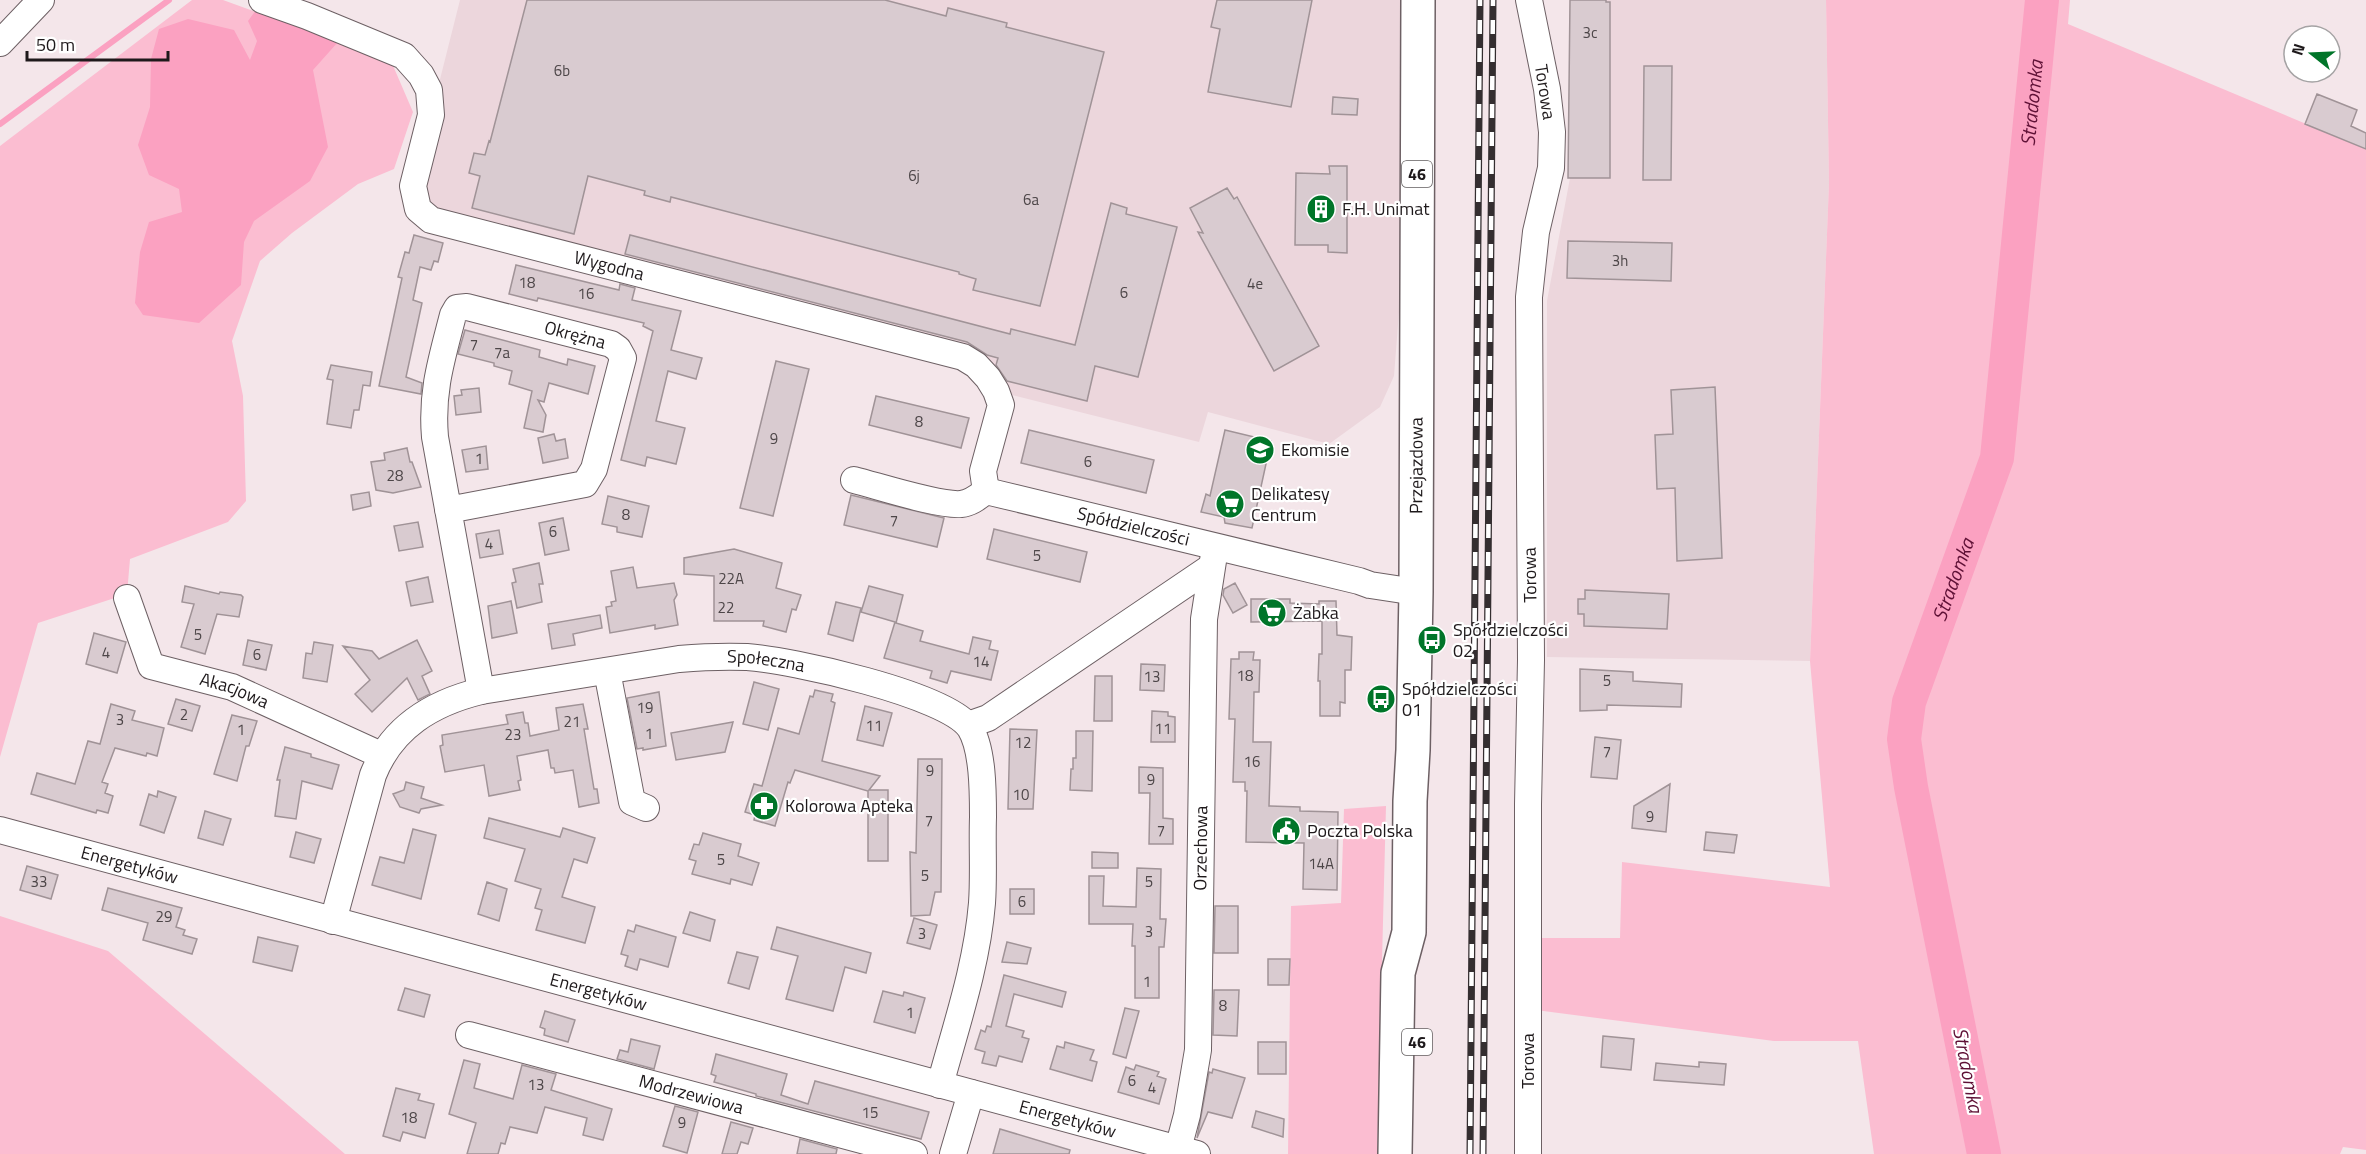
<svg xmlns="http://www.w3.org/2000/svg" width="2366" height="1154" font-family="'Titillium Web',sans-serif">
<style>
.built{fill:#ecd6dc}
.green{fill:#fbbdd1}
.water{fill:#fba1c1}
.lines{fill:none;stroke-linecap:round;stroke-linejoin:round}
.stream{stroke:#fba1c1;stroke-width:6}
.river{stroke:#fba1c1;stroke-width:34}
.building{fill:#d9cbd0;stroke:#a09397;stroke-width:1.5}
.minor-casing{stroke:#6d6064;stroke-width:28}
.major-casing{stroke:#6d6064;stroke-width:36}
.minor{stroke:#fff;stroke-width:26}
.major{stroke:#fff;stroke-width:33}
.rail-casing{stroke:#342e30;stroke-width:7}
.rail{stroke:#fff;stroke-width:4.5;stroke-dasharray:14;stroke-linecap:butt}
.labels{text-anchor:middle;stroke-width:4.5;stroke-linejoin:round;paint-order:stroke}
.number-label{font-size:15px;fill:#4d4648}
.shield{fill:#fff;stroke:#625e5f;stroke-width:1.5}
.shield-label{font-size:16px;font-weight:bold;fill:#1e191b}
.street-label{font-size:18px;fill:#1e191b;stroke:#fff}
.poi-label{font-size:18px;fill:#1e191b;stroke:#fff;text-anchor:start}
.water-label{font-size:20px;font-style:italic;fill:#5f1136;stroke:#fff}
</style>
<rect width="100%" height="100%" fill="#f4e6ea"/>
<path class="built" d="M460 0H1418L1417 81 1394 376 1380 407 1329 444 1208 412 1199 442 996 391 976 365 418 209 431 115Z
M1571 0H1826L1829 183 1810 661 1547 657V301L1570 178Z"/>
<path class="green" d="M192 0H223L391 61 413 112 394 169 358 184 292 233 260 261 232 341 243 396 246 501 228 522 130 559 127 594 38 623 0 757V146Z
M1826 0H2070L2068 24 2366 149V1150L2343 1147 2340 1154H1874L1858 1041H1774L1528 1009V938H1620L1622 862 1830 887 1810 661 1829 183Z
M1386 806 1377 1154H1288L1291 906 1341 903 1344 809Z
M0 916 108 951 345 1154H0Z"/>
<path class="water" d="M256 10 338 42 313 70 328 147 310 181 254 221 244 242 241 285 199 323 143 315 135 303 140 252 149 222 182 212 179 189 149 175 138 145 150 107 151 59 159 29 188 19 234 30 250 60 257 41 248 21Z"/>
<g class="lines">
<path class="stream" d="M0 124 169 0"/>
<path class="river" id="s1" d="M1984 1154 1911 787 1904 739 1909 702 1997 458 2042 0"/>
</g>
<path class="building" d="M527 0H885L946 16 948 8 1007 23 1006 27 1104 52 1040 306 973 290 976 279 959 274V272L671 197 670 202 644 195 645 191 588 176 574 234 472 208 480 176 469 173 474 153 485 155 489 141 490 142Z
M1217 0H1312L1291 107 1208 92 1220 29 1211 27Z
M1570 0H1606V2H1610V178H1568Z
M1644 66H1672L1671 180H1643Z
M2317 94 2357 110 2351 126 2366 133V149L2305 124Z
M1333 97 1358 99 1357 115 1332 114Z
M1329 166H1347V253L1328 252V245H1295L1296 173 1330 174Z
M1227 188 1234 199 1237 197 1319 346 1274 371 1198 232 1203 233 1190 208Z
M1111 203 1127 208 1126 214 1177 227 1138 377 1095 366 1087 401 1007 381 996 365 998 358 987 355 967 342 625 254 630 235 1010 334 1011 329 1075 345Z
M414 235 443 243 438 262 434 261 431 270 420 267 413 300 422 303 406 377 422 383 421 394 379 386 402 278 398 277 405 252 409 253Z
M1568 241 1672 243 1671 281 1567 278Z
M516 265 619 290 620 284 635 288 632 300 681 311 671 350 702 358 696 379 668 371 656 421 685 428 676 464 647 457 645 466 621 460 653 331 643 326 644 323 538 298 537 301 509 294Z
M465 330 540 350 539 357 567 365 568 359 595 366 588 394 549 383 544 402 538 400 546 415 543 432 524 428 532 391 509 384 512 371 494 366V363L458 354Z
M776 361 809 369 773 516 740 508Z
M331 365 372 372 370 386 363 385 359 410H354L351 428 327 424 333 380 327 379Z
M1715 387 1722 558 1677 561 1675 488 1657 489 1655 435 1673 434 1671 390Z
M479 388 481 412 456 415 454 396 462 395 461 390Z
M876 396 969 418 961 448 869 425Z
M1029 430 1154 460 1146 493 1021 463Z
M1225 430 1271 441 1252 528 1225 523 1224 517 1201 512 1206 494 1210 496Z
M554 434 556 441 565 439 568 458 543 463 538 438Z
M486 446 488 469 466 472 462 450Z
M407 448 410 462H412L421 487 393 493 376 490 371 462 385 460 384 453Z
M369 492 371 506 353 510 351 495Z
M851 495 944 518 937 547 844 525Z
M608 496 649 506 642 537 617 532V527L602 524Z
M563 518 569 550 545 555 539 523Z
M418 522 423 547 399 551 394 526Z
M994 529 1087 552 1080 582 987 559Z
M499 530 503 554 480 558 476 534Z
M734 549 782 563 776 588 801 595 796 610 792 609 786 632 763 626 764 621H714V576L684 574V558Z
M539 563 543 584H539L542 602 517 608 512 583 516 582 513 569Z
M633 567 637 588 674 583 677 595 674 600 678 625 655 629V625L610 633 606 607 612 606 611 602 616 601 611 571Z
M428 577 433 602 411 606 406 582Z
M1235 583 1247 605 1233 613 1223 595 1224 589Z
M185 586 219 594 220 592 241 595 243 597 239 617 217 614 205 654 181 647 194 604 182 602Z
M869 586 903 595 896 623 923 631 920 641 969 654 973 637 991 641 989 649 998 651 991 680 951 671 947 683 930 678 932 671 884 658 895 622 861 612Z
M1585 590 1669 594 1667 629 1584 626V614H1578V599H1585Z
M1251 599H1290V603L1319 604V601H1336L1337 635 1352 637 1351 670H1345V703L1340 702V716H1320V681H1318L1319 654H1322V621L1251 622Z
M511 601 517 633 492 638 488 606Z
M836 602 861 608 853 641 828 634Z
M600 615 602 628 573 634 575 645 552 649 548 624Z
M94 633 126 642 117 673 86 664Z
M248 640 272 645 266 670 243 665Z
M417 640 432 671 422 676 430 694 418 700 407 678 372 712 355 694 370 680 343 646 372 651 379 659Z
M314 642 333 645 327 682 303 678 306 653 312 654Z
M1239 652H1254L1253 660H1260L1259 692H1254L1253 742H1271L1269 806 1300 807V811L1338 812 1337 890 1303 889 1304 843 1246 842 1247 791H1245V782H1233L1235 719H1229L1231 659H1239Z
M1141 664 1165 665 1164 691 1140 690Z
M1580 669 1633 672V681L1682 684 1681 707 1607 705V710L1580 711Z
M1095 676H1112V721H1094Z
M754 682 779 689 768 730 743 724Z
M815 690 833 694 831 701 835 703 822 761 880 776 869 790H888V861H868V791L795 770 790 783 788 782 775 826 754 820 755 815 745 812 754 784 762 786 778 728 799 734 810 696 813 697Z
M659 692 666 746 643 750V748L637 749 627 698Z
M176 699 200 706 192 731 168 724Z
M111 704 135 711 132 720 164 728 157 756 147 753 146 756 115 748 102 782 108 784 105 793 113 796 108 813 97 810 96 813 31 794 37 773 75 784 88 741 100 744Z
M583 704 588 729H584L594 789H597L599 803 579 807 573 770 555 773 554 768H551L548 750 517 756 521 780 518 781 520 790 489 796 484 765 445 772 440 746 443 745 442 735 508 724 506 715 523 712 525 723H528L530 736 559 730 556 708Z
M865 706 892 713 883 746 857 740Z
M1152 711 1168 712V716L1175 717V742H1151Z
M232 715 257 721 249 746H246L237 781 214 774Z
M733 722 725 752 676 760 671 733Z
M1010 729 1037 730 1033 809H1008Z
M1076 731H1093L1092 791 1070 790 1071 769H1073V758H1076Z
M1595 737 1621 740 1617 779 1591 777Z
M285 747 311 754V757L339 765 332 789 302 781 296 819 275 816 280 780H277Z
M918 759H942L941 892H935L930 915 911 916 910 852 916 853Z
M1139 767 1163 768V818L1173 819V844H1149L1150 793H1139Z
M406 782 424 787 421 798 442 805 421 809 419 813 400 807 393 794 404 790Z
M1670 784 1666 832 1632 828 1634 806Z
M158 791 176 797 164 833 140 825 149 794 157 797Z
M205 811 231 819 223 845 198 838Z
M489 818 560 837 563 828 595 838 587 863 574 859 562 897 595 907 585 943 536 930 542 910 535 908 541 889 515 881 525 849 484 838Z
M413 829 436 835 421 899 372 885 380 857 404 863Z
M296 832 321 839 314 863 290 857Z
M1706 832 1737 835 1734 853 1704 850Z
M703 833 741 844 738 856 759 863 752 885 731 879 730 884 692 874 696 861 689 859 694 844 699 845Z
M1092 852 1118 853V868H1092Z
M27 866 58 875 51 899 20 890Z
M1137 868 1161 869 1160 919H1166L1164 947H1159V998H1135V946H1132L1133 924H1089V876H1104L1103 906 1136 907Z
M487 882 507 889 499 921 478 914Z
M108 888 182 908 176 927 185 930 183 935 197 939 192 954 143 940 148 923 102 910Z
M1010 889H1034V914H1010Z
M1215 906H1238V953H1214Z
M690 912 715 920 710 941 683 933Z
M914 918 937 925 930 949 907 943Z
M636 925 676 937 668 967 640 959 637 970 625 966 628 956 621 954 628 930 634 932Z
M777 927 871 953 866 973 845 967 833 1011 786 999 798 956 771 949Z
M258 937 298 946 292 971 253 962Z
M1007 942 1031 948 1027 964 1002 962Z
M737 952 758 957 749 989 728 983Z
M1268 959H1290L1289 985H1268Z
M1004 975 1066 992 1062 1007 1014 994 1006 1026 1024 1031 1022 1037 1029 1039 1022 1062 999 1056 996 1066 982 1063 985 1052 975 1049 981 1030 985 1032 987 1026 991 1027Z
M405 988 430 995 424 1017 398 1010Z
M1214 990H1239L1237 1036 1213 1035Z
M883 991 903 996 904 992 925 998 915 1033 874 1022Z
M1125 1008 1139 1011 1126 1058 1113 1054Z
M545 1011 575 1020 568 1042 544 1035 545 1029 540 1027Z
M1603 1036 1634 1039 1631 1070 1601 1067Z
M631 1039 660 1046 654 1069 617 1059 620 1050 628 1052Z
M1065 1042 1094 1050 1090 1060 1097 1062 1092 1081 1050 1069 1057 1046 1064 1048Z
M1258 1042H1286V1074H1258Z
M716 1054 787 1074 781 1095 808 1104 815 1081 929 1112 921 1139 756 1096V1094L714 1082 716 1076 711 1074Z
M464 1060 480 1064 474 1088 513 1099 522 1065 556 1074 551 1090 612 1109 603 1140 583 1135 587 1118 545 1107 537 1133 510 1127 505 1144 501 1143 498 1154H467L476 1123 449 1114Z
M1699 1062 1726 1064 1724 1085 1654 1080 1656 1063 1699 1067Z
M1136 1065 1159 1072 1157 1076 1166 1079 1159 1104 1118 1092 1126 1067 1134 1070Z
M1213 1069 1245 1078 1232 1118 1208 1112 1197 1138 1209 1072 1212 1073Z
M396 1088 420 1094 418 1100 434 1104 425 1138 403 1132 400 1141 383 1136Z
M675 1106 698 1112 687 1153 663 1146Z
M1256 1111 1284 1119 1283 1137 1252 1127Z
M731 1122 753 1128 748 1144 741 1142 737 1154H722Z
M1000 1129 1070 1150 1069 1154H993Z
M800 1139 837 1149 836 1154H797Z"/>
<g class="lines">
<g class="minor-casing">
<g id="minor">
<path id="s2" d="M262 0 307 16 404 56 421 75 429 90 431 115 413 186 418 209 431 220 963 357 976 365 988 378 996 391 1001 405 983 471 986 491"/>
<path d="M0 43 41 0"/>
<path id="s3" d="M854 480C878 486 939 506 961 504 971 503 978 497 986 491L1359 581 1370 585 1416 592"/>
<path d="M448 510 585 484 594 469 623 358 618 349 611 344 467 307 457 308 453 315C442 358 431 391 435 437L481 691"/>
<path id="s4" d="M127 598 151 666 232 687 381 755"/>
<path d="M607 671 632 802 646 808"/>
<path d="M968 725 988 718 1211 567"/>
<path id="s5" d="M0 830 1197 1154"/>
<path id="s6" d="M333 921 373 775C392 727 432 703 481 691L679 659C702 657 724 656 747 657 790 660 947 694 970 728 983 749 983 792 983 817 982 846 984 875 982 903 977 965 956 1026 940 1085"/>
<path id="s7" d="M469 1035 914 1154"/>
<path id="s8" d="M1178 1149 1187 1115 1198 1050 1204 619 1215 548"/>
<path d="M953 1154 971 1093"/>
<path d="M1528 1154V804L1531 660 1529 297 1536 232 1551 168 1552 132 1547 89 1529 0"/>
</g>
</g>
<g class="major-casing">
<g id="major">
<path id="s9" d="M1395 1154 1398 973 1409 932 1410 801 1413 750 1416 592 1418 0"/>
</g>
</g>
<use href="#minor" class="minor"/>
<use href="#major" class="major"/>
<g class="rail-casing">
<path id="rail" d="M1470 1154 1480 0
M1483 1154 1493 0"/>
</g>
<use href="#rail" class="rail"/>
</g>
<defs>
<g id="building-disc" transform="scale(1.5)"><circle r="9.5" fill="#007529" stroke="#fff"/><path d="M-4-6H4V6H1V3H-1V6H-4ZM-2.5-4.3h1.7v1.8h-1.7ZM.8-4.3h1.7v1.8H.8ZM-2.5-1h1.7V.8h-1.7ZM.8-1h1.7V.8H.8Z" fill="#fff"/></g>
<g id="school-disc" transform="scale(1.5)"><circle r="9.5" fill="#007529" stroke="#fff"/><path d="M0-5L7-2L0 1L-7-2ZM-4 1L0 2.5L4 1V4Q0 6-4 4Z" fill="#fff"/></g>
<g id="supermarket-disc" transform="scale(1.5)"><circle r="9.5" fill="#007529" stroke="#fff"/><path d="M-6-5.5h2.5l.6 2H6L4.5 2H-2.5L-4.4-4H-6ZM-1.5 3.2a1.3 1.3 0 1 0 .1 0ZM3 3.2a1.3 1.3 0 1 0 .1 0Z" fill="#fff"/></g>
<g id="bus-disc" transform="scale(1.5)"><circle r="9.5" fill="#007529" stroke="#fff"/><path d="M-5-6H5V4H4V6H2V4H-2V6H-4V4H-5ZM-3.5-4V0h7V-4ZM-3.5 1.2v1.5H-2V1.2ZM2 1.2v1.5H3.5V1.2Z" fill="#fff"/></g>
<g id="pharmacy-disc" transform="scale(1.5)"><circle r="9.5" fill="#007529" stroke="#fff"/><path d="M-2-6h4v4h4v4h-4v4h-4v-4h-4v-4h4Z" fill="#fff"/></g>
<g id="civic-disc" transform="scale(1.5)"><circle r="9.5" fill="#007529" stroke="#fff"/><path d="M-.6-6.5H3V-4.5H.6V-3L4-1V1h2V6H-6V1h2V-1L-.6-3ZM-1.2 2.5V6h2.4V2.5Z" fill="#fff"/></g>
</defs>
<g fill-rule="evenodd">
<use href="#building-disc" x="1321" y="209"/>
<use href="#school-disc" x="1260" y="450"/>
<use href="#supermarket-disc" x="1230" y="504"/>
<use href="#supermarket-disc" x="1272" y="613"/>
<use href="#bus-disc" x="1432" y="640"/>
<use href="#bus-disc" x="1381" y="699"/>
<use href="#pharmacy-disc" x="764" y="806"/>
<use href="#civic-disc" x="1286" y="831"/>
</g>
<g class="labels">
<g class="number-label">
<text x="1590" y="38">3c</text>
<text x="562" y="76">6b</text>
<text x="914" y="181">6j</text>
<text x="1031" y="205">6a</text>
<text x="1620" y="266">3h</text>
<text x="527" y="288">18</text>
<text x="1255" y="289">4e</text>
<text x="1124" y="298">6</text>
<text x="586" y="299">16</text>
<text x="474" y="350">7</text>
<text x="502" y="358">7a</text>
<text x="919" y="427">8</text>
<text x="774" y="444">9</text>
<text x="479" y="464">1</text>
<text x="1088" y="467">6</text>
<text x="395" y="481">28</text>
<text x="626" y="520">8</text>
<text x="894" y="526">7</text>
<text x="553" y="537">6</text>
<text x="489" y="549">4</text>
<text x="1037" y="561">5</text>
<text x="731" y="584">22A</text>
<text x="726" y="613">22</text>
<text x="198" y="640">5</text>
<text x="106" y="658">4</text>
<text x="257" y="660">6</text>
<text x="981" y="667">14</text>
<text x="1245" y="681">18</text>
<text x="1152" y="682">13</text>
<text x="1607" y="686">5</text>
<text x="645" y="713">19</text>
<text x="184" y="720">2</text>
<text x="120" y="725">3</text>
<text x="572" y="727">21</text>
<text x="874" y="731">11</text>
<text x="1163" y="734">11</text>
<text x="241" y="735">1</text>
<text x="649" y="739">1</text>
<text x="513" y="740">23</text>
<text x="1023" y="748">12</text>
<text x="1607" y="757">7</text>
<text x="1252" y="767">16</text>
<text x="930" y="776">9</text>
<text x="1151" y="785">9</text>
<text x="1021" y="800">10</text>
<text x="1650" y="822">9</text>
<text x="929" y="826">7</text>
<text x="1161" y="836">7</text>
<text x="721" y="865">5</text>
<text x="1321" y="869">14A</text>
<text x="925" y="881">5</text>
<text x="39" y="887">33</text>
<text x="1149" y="887">5</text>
<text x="1022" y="907">6</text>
<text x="164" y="922">29</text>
<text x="1149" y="937">3</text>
<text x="922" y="939">3</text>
<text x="1147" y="987">1</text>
<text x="1223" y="1011">8</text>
<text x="910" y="1018">1</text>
<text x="1132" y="1086">6</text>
<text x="536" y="1090">13</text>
<text x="1152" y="1093">4</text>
<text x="870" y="1118">15</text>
<text x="409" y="1123">18</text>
<text x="682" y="1128">9</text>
</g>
<g class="shield">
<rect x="1402" y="161" width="30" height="26" rx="4.5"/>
<rect x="1402" y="1029" width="30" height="26" rx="4.5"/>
</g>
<g class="shield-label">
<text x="1417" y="180">46</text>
<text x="1417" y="1048">46</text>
</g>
<g class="street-label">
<text transform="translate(1545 92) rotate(81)" y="6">Torowa</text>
<text dy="6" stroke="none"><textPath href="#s2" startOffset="518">Wygodna</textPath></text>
<text transform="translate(575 335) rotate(15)" y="6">Okrężna</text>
<text dy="6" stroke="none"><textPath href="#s9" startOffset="690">Przejazdowa</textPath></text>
<text dy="6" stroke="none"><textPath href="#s3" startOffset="290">Spółdzielczości</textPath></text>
<text transform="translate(1530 575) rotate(-91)" y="6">Torowa</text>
<text dy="6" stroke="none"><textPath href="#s6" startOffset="582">Społeczna</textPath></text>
<text dy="6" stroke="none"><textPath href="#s4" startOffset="159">Akacjowa</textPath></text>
<text dy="6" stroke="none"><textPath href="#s8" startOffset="303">Orzechowa</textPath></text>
<text dy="6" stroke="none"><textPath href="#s5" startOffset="134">Energetyków</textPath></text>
<text dy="6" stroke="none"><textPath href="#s5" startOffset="620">Energetyków</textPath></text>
<text transform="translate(1528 1061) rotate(-90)" y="6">Torowa</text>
<text dy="6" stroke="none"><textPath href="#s7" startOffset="230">Modrzewiowa</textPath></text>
<text dy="6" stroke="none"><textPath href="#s5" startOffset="1106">Energetyków</textPath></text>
</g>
<g class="poi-label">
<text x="1342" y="215">F.H. Unimat</text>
<text x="1281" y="456">Ekomisie</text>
<text x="1251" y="500">Delikatesy<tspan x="1251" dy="21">Centrum</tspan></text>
<text x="1293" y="619">Żabka</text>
<text x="1453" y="636">Spółdzielczości<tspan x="1453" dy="21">02</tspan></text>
<text x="1402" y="695">Spółdzielczości<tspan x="1402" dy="21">01</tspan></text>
<text x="785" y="812">Kolorowa Apteka</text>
<text x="1307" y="837">Poczta Polska</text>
</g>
<g class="water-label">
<text dy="7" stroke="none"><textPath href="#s1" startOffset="1076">Stradomka</textPath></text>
<text dy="7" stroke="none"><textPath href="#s1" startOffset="590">Stradomka</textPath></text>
<text transform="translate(1968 1070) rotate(79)" y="7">Stradomka</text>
</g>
</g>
<g transform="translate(2312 54) rotate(288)"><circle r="28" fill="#ffffff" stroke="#a5a3a4" stroke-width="1.5"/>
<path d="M0-4.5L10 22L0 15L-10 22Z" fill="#007529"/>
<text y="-9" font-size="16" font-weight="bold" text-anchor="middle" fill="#1e191b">N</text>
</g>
<path d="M27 51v9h141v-9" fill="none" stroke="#1e191b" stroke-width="3"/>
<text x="36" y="51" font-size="18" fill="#1e191b" stroke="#ffffff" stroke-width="4.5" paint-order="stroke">50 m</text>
</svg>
